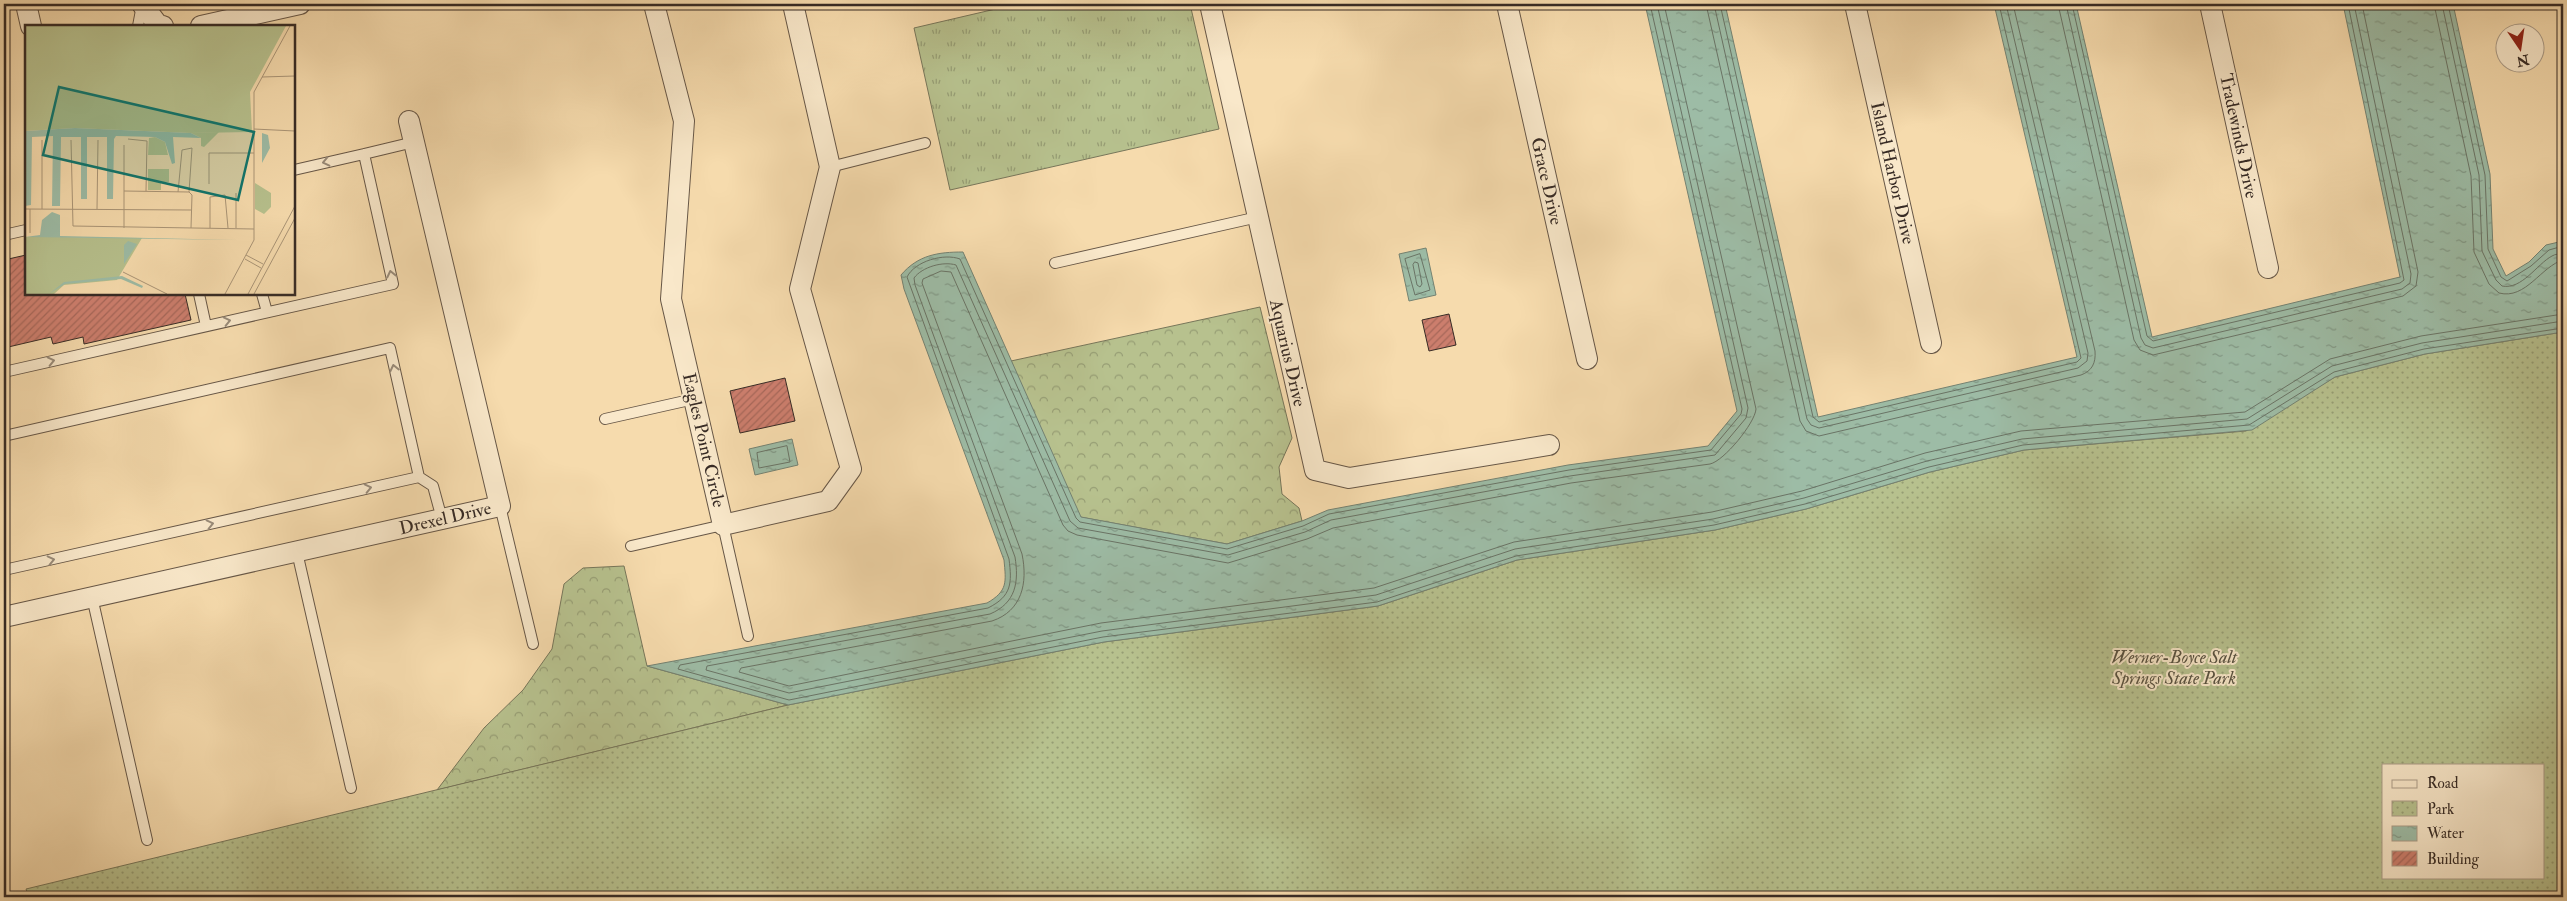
<svg xmlns="http://www.w3.org/2000/svg" width="2567" height="901" font-family="'IM FELL Double Pica',serif">
<style>
.grass{fill:url(#grass-tufts);stroke:#77765a}
.forest{fill:url(#forest-crowns);stroke:#77765a}
.park{fill:url(#park-dots);stroke:#77765a;fill-rule:evenodd}
.water{fill:url(#water-ripples);stroke:#748272}
.lines{fill:none;stroke-linecap:round;stroke-linejoin:round}
.shore{stroke:#6a7466;stroke-width:1}
.building{fill:url(#building-hatch);stroke:#372b25}
.lane-casing{stroke:#675747;stroke-width:12}
.street-casing{stroke:#675747;stroke-width:22}
.lane{stroke:#f9e8ca;stroke-width:10}
.street{stroke:#f9e8ca;stroke-width:20}
.oneway{stroke:#988a78}
.labels{text-anchor:middle;stroke-width:4;stroke-linejoin:round;paint-order:stroke}
.street-label{font-size:18px;fill:#372b25;stroke:#f9e8ca}
.park-label{font-size:18px;font-style:italic;fill:#57503f;stroke:#f9e8ca}
.inset-road{fill:none;stroke:#aa9577;stroke-width:1}
.view{fill:#0f766e;fill-opacity:0.15;stroke:#0f766e;stroke-width:2.5}
.inset-edge{fill:none;stroke:#372b25;stroke-width:2.5}
</style>
<defs>
<pattern id="grass-tufts" width="24" height="20" patternUnits="userSpaceOnUse" patternTransform="scale(1.25)"><rect width="24" height="20" fill="#b7c18e"/><path d="M3 7l-1-3M5 7V3M7 7l1-3M15 17l-1-3M17 17v-4M19 17l1-3" fill="none" stroke="#969d74"/></pattern>
<pattern id="forest-crowns" width="20" height="18" patternUnits="userSpaceOnUse" patternTransform="scale(1.25)"><rect width="20" height="18" fill="#b7c18e"/><path d="M2 6a3 3 0 1 1 6 0M12 15a3 3 0 1 1 6 0" fill="none" stroke="#969d74"/></pattern>
<pattern id="park-dots" width="8" height="8" patternUnits="userSpaceOnUse" patternTransform="scale(1.25)"><rect width="8" height="8" fill="#b7c18e"/><path d="M2 2h.1M6 6h.1" fill="none" stroke="#969d74" stroke-width="1.8" stroke-linecap="round"/></pattern>
<pattern id="water-ripples" width="26" height="14" patternUnits="userSpaceOnUse" patternTransform="scale(1.25)"><rect width="26" height="14" fill="#9dbca6"/><path d="M2 4q2-2 4 0t4 0M15 11q2-2 4 0t4 0" fill="none" stroke="#819987"/></pattern>
<pattern id="building-hatch" width="6" height="6" patternUnits="userSpaceOnUse" patternTransform="scale(1.25)"><rect width="6" height="6" fill="#cc7e6d"/><path d="M-1 1l2-2M0 6l6-6M5 7l2-2" fill="none" stroke="#a66759"/></pattern>
</defs>
<rect width="100%" height="100%" fill="#f6dbad"/>
<filter id="stains"><feTurbulence type="fractalNoise" baseFrequency=".004" numOctaves="4"/><feColorMatrix values="0 0 0 0 .2 0 0 0 0 .09 0 0 0 0 .02 0 0 0 .5 -.17"/></filter>
<radialGradient id="worn" r=".72"><stop offset=".6" stop-color="#630" stop-opacity="0"/><stop offset="1" stop-color="#630" stop-opacity=".3"/></radialGradient>
<path class="grass" d="M1017 4H1190L1219 129 950 190 914 28Z"/>
<path class="forest" d="M1260 307 1292 438 1279 467 1282 494 1299 508 1302 521 1227 544 1080 517 1011 361Z
M624 566 647 666 788 705 437 790 484 728 523 690 552 649 564 584 583 568Z"/>
<path class="park" d="M2563 332V897H29L26 889 788 705 1104 642 1378 606 1517 560 1715 530 1806 509 1930 472 2024 450 2246 431 2335 377 2425 354ZM2383 765H2543V877H2383Z"/>
<path class="water" d="M1645 4H1725L1818 417 2077 357 1994 4H2076L2152 337 2400 277 2343 4H2453L2490 174 2493 249 2506 276 2529 262 2546 245 2563 241V332L2425 354 2335 377 2252 430 2024 450 1930 472 1806 509 1715 530 1517 560 1378 606 1104 642 788 705 647 666 987 603C1008 591 1006 582 1004 560L904 289 901 275C918 255 938 252 963 252L1081 517 1227 544 1302 521 1328 510 1568 465 1708 446 1737 411Z
M1426 248 1436 295 1409 301 1399 254Z
M792 439 798 465 755 475 749 449Z"/>
<g class="lines">
<path class="shore" d="M1650 4 1742 409 1741 414 1711 450 1569 470 1329 514 1303 526 1227 549 1080 522 1076 518 960 259C944 253 915 261 907 277L1009 559C1012 583 1012 596 988 608L680 665 678 669 789 700 1103 637 1377 602 1516 556 1714 525 1805 504 1929 467 2023 445 2249 425 2334 372 2424 349 2563 328
M1657 4 1748 408 1746 418 1715 455 1570 476 1331 520 1305 532 1228 555 1078 528 1070 521 956 265C943 261 922 267 914 278L915 285 1015 557C1019 582 1016 603 990 614L707 666 706 670 789 693 1102 631 1376 595 1515 549 1713 519 1804 498 1927 461 2022 439 2247 419 2332 366 2422 343 2563 321
M1664 4 1756 409C1755 423 1724 461 1710 464L1571 483 1333 528 1307 539 1228 563 1077 535 1068 531 1063 525 951 272 941 271 923 279 922 283 1022 554C1028 583 1022 611 992 621L741 668 739 672 789 686 1101 623 1374 588 1514 542 1712 512 1802 491 1925 453 2021 431 2245 412 2330 359 2421 336 2563 314
M1706 4 1800 421 1806 431 1819 436 2081 375C2092 371 2096 363 2095 351L2013 4
M1714 4 1807 419 1811 425 1819 428 2078 368 2087 361 2088 353 2006 4
M1720 4 1813 417 1819 422 2077 362 2081 358 1999 4
M2058 4 2134 340 2140 350 2153 355 2403 296 2416 286 2418 272 2362 4
M2066 4 2141 338 2145 345 2153 348 2402 289 2410 283 2411 274 2354 4
M2072 4 2147 336 2153 341 2400 283 2404 280 2348 4
M2434 4 2471 176 2474 252 2489 284 2499 293C2526 300 2541 266 2563 260
M2442 4 2479 175 2482 251 2496 280 2502 286C2522 290 2537 264 2552 256 2555 254 2560 254 2563 253
M2448 4 2485 175 2488 249 2501 277 2507 281 2531 266 2549 250 2563 246
M1420 254 1430 290 1415 295 1405 259Z
M1415 262 1418 263 1422 284 1420 287 1417 285 1413 265Z
M787 446 790 462 759 468 757 453Z"/>
</g>
<path class="building" d="M26 255V294H185L191 320 84 344 83 337 53 344 51 337 4 348V260Z
M1449 314 1456 345 1429 351 1422 320Z
M785 378 795 421 740 433 730 391Z"/>
<g class="lines">
<g class="lane-casing">
<path id="lane" d="M138 26 142 5
M364 154 414 142
M830 167 925 143
M4 235 26 230
M1055 263 1258 217
M199 294 206 326
M262 294 267 312
M4 372 393 284 364 154 294 170
M605 419 694 399
M4 436 390 348 419 477 4 570
M419 477 433 486 442 519
M500 506 533 644
M631 546 723 525 748 636
M297 552 351 788
M92 597 147 840"/>
</g>
<g class="street-casing">
<path id="street" d="M26 4 31 26
M142 4 158 25 163 26
M654 4 684 121 671 299 723 525 828 501 851 469 800 289 830 167 793 4
M1210 4 1315 470 1349 478 1549 445
M1507 4 1587 359
M1855 4 1931 343
M2210 4 2268 268
M201 26 300 4
M4 617 500 506 409 121"/>
</g>
<use href="#lane" class="lane"/>
<use href="#street" class="street"/>
</g>
<defs><path id="oneway-chevron" d="M-2-3.5L2.5 0L-2 3.5" fill="none" stroke-width="1.6" stroke-linecap="round" stroke-linejoin="round" transform="scale(1.25)"/></defs>
<g class="oneway">
<use href="#oneway-chevron" transform="translate(326 162) rotate(167)"/>
<use href="#oneway-chevron" transform="translate(391 274) rotate(-103)"/>
<use href="#oneway-chevron" transform="translate(227 321) rotate(-13)"/>
<use href="#oneway-chevron" transform="translate(51 361) rotate(-13)"/>
<use href="#oneway-chevron" transform="translate(394 368) rotate(-103)"/>
<use href="#oneway-chevron" transform="translate(368 488) rotate(-13)"/>
<use href="#oneway-chevron" transform="translate(210 524) rotate(-13)"/>
<use href="#oneway-chevron" transform="translate(51 560) rotate(-13)"/>
</g>
<g class="labels">
<g class="street-label">
<text transform="translate(2239 136) rotate(78)" y="6">Tradewinds Drive</text>
<text transform="translate(1893 173) rotate(77)" y="6">Island Harbor Drive</text>
<text transform="translate(1547 181) rotate(77)" y="6">Grace Drive</text>
<text transform="translate(1288 353) rotate(77)" y="6">Aquarius Drive</text>
<text transform="translate(704 440) rotate(77)" y="6">Eagles Point Circle</text>
<text transform="translate(445 518) rotate(-13)" y="6">Drexel Drive</text>
</g>
<g class="park-label">
<text x="2174" y="663">Werner-Boyce Salt<tspan x="2174" dy="21">Springs State Park</tspan></text>
</g>
</g>
<g transform="translate(25 25)">
<rect width="270" height="270" fill="#f6dbad"/>
<path d="M123 144H144V157H136V165H123Z" fill="#b7c18e"/>
<path d="M194 107 179 122 176 121V113L166 108ZM130 112 140 117 143 130H123L124 113ZM230 158 246 168V182L239 189 230 184Z" fill="#b7c18e"/>
<path d="M0 1H261L225 67 227 107 166 108 50 103 0 106ZM0 212H34L117 213 92 255 39 260 29 269H0Z" fill="#b7c18e"/>
<path d="M50 103 166 108 176 113 148 112 150 138 147 139 140 117 130 112 91 111 89 114 88 174H82V112H62V174H56V112H36L35 181H27L28 111 7 112 6 180 0 181V106ZM237 108 243 110 245 123 237 138ZM27 187 35 190V211L212 215 0 212 15 210 17 195ZM103 216 112 219 99 239V220ZM97 251 118 261 117 263 96 254 40 259 24 269 39 257Z" fill="#9dbca6"/>
<path class="inset-road" d="M237 52 270 51M229 104 270 106M103 114 122 116 121 166M46 115 48 201 229 204M184 159V128H229M99 166 164 167 167 170 166 203M153 167 157 125 167 123 164 167M211 168V203M0 184 166 185M5 184V208M17 184V115M72 184 73 115M99 203V120M185 203V172L200 170 203 203M221 230 238 239M220 234 236 243M98 247 142 269M200 269 229 215V67L265 1M223 269 270 181M229 269 270 193"/>
<path class="view" d="M34 62 229 107 213 175 18 130Z"/>
<rect width="270" height="270" class="inset-edge"/>
</g>
<rect width="2567" height="901" fill="none" stroke="#f6dbad" stroke-width="20"/>
<rect x="5" y="5" width="2557" height="891" fill="none" stroke="#372b25" stroke-width="2.5"/>
<rect x="10" y="10" width="2547" height="881" fill="none" stroke="#372b25"/>
<rect x="2382" y="764" width="162" height="115" fill="#f9e8ca" stroke="#ab9c88"/>
<rect x="2392" y="780" width="25" height="8" fill="#f9e8ca" stroke="#ab9c88"/>
<text x="2427" y="788" font-size="15" fill="#372b25">Road</text>
<rect x="2392" y="801" width="25" height="15" fill="url(#park-dots)" stroke="#ab9c88"/>
<text x="2427" y="814" font-size="15" fill="#372b25">Park</text>
<rect x="2392" y="826" width="25" height="15" fill="url(#water-ripples)" stroke="#ab9c88"/>
<text x="2427" y="838" font-size="15" fill="#372b25">Water</text>
<rect x="2392" y="851" width="25" height="15" fill="url(#building-hatch)" stroke="#ab9c88"/>
<text x="2427" y="864" font-size="15" fill="#372b25">Building</text>
<g transform="translate(2520 48) rotate(167)"><circle r="24" fill="#f9e8ca" stroke="#ab9c88"/>
<path d="M0-4L9 19L0 12L-9 19Z" fill="#8f2418"/>
<text y="-8" font-size="14" font-weight="bold" text-anchor="middle" fill="#372b25">N</text>
</g>
<rect width="100%" height="100%" filter="url(#stains)"/>
<rect width="100%" height="100%" fill="url(#worn)"/>
</svg>
